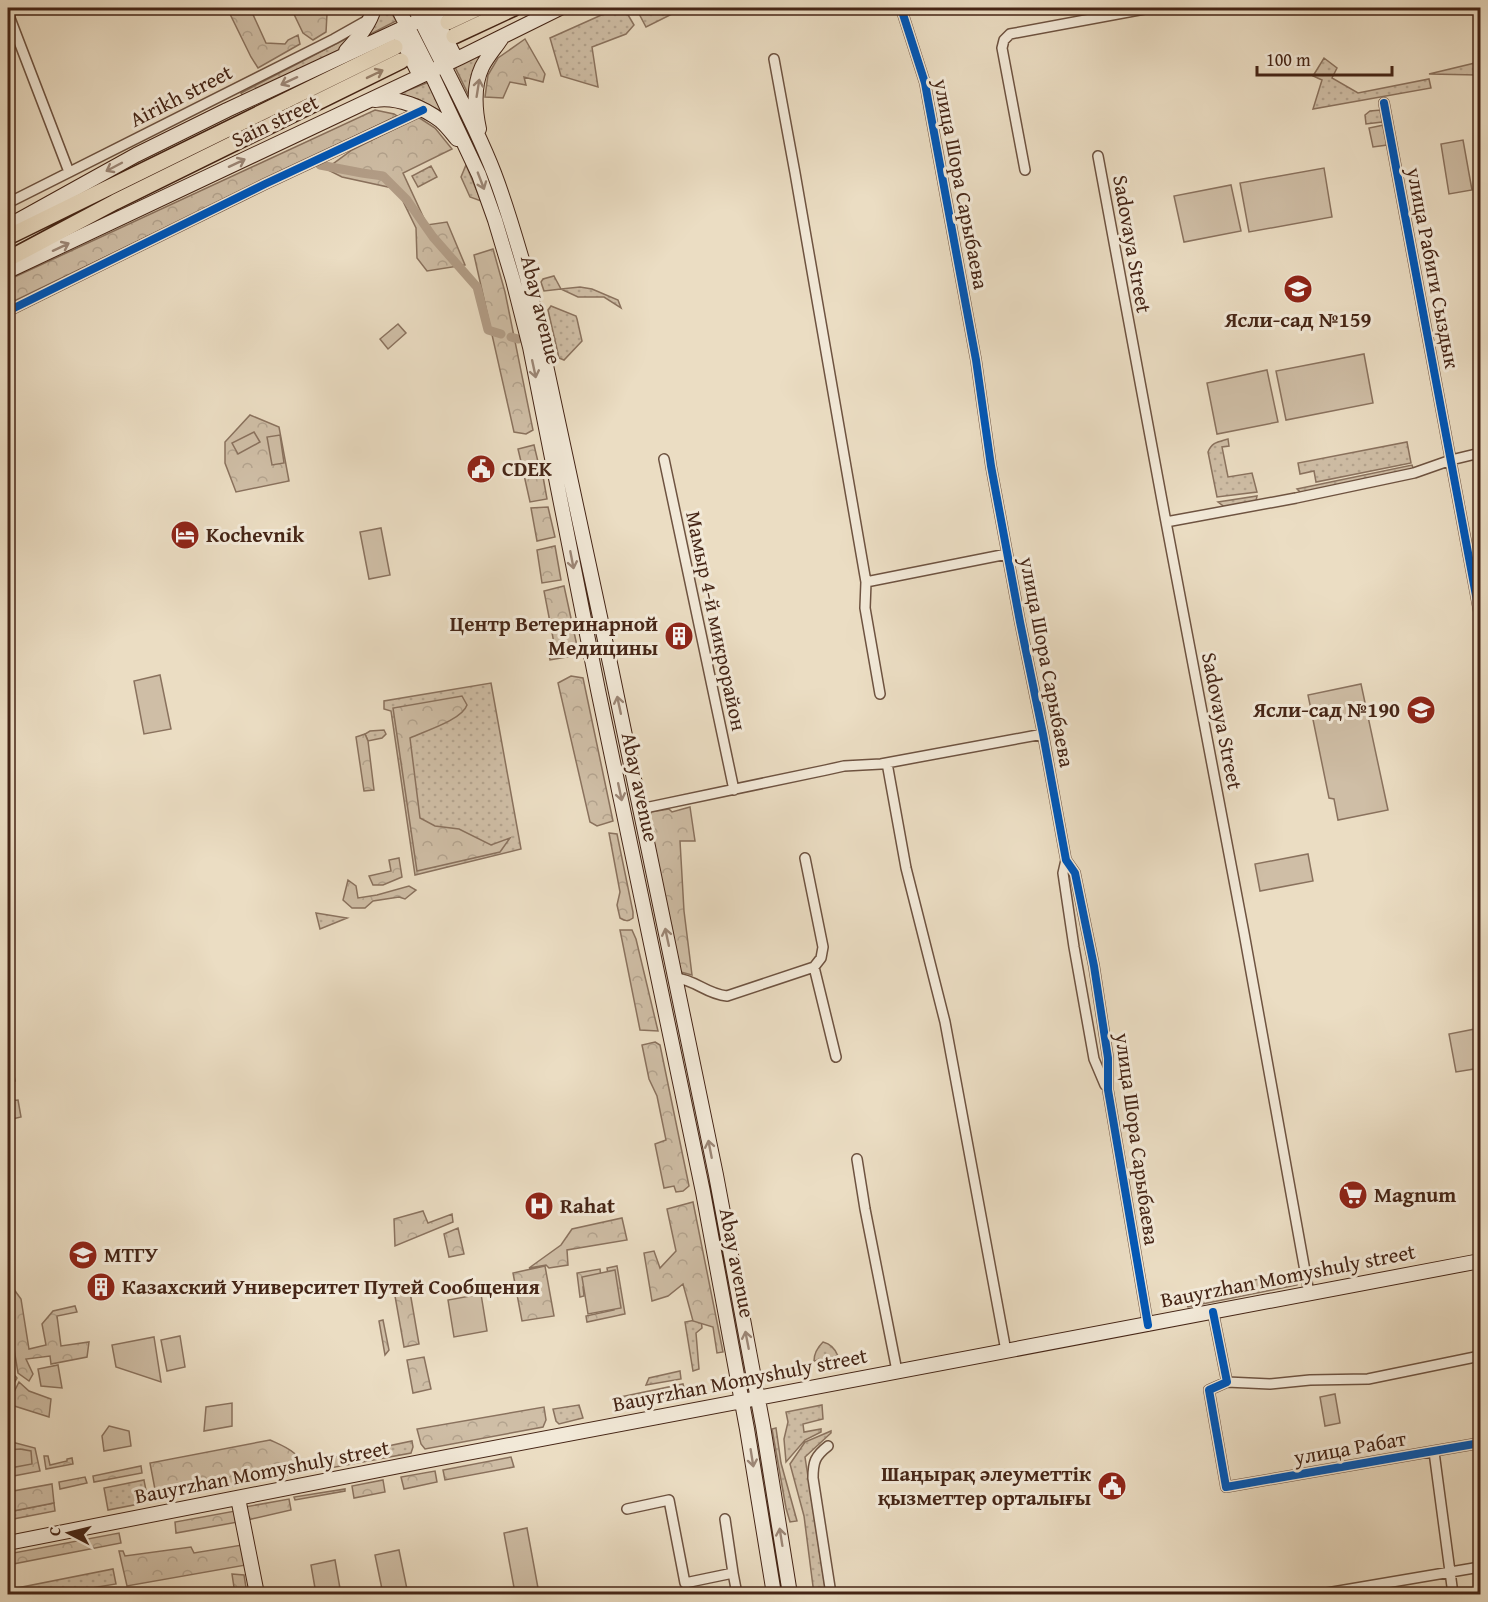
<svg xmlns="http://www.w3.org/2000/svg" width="1488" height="1602" font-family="'Gentium Book Plus',serif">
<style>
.grass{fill:url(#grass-dots);stroke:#8a725e;stroke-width:1.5}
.forest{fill:url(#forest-crowns);stroke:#8a725e;stroke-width:1.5}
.park{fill:#cfbea6;stroke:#8a725e;stroke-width:1.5}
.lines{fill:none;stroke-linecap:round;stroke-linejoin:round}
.canal{stroke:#b39e88;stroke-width:9}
.street-casing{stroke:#6e5341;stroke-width:12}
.secondary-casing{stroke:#452516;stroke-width:16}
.primary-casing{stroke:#452516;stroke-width:18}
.street{stroke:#f2e9d8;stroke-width:9}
.secondary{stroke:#f2e9d8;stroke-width:14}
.primary{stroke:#ebddc3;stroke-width:15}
.cycleway-casing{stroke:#f2e9d8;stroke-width:11}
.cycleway{stroke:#0057b8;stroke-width:8}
.oneway{stroke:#98816c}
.oneway2{stroke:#9c8777}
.labels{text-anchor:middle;stroke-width:6;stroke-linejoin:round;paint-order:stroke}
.street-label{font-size:21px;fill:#452516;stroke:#f2e9d8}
.poi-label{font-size:21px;font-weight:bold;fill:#452516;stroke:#f2e9d8;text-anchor:start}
</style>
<defs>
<pattern id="grass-dots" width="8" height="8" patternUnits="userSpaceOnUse" patternTransform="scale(1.5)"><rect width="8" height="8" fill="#cfbea6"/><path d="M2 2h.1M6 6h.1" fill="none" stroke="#b3a38e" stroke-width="1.8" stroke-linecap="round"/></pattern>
<pattern id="forest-crowns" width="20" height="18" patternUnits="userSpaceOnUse" patternTransform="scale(1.5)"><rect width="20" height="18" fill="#cfbea6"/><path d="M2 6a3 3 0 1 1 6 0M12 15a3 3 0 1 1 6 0" fill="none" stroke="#b3a38e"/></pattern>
</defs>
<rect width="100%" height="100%" fill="#ebddc3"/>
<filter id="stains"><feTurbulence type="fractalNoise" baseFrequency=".00333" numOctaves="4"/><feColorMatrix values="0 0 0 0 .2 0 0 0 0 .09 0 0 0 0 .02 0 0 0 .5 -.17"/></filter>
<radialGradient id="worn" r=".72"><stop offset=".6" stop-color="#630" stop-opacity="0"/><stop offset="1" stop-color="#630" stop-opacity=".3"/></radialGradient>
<path class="grass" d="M377 8H389L396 21 361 39Z
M617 8H624L634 25 626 34 592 47 598 87 561 76 550 38Z
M636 8H684L646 27Z
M355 34 338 53 244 98 241 93Z
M485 51 470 98 455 67Z
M1324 58 1337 68 1332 78 1358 93 1429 79 1431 88 1313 109 1322 80 1313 76Z
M1475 63 1477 75 1429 74Z
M429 82 444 113 418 99 396 95Z
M1381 110 1382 122 1366 124 1365 115 1370 111Z
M466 165 481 201 470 197 461 177Z
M431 166 437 177 418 187 412 176Z
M554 276 561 289 580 287 592 289 618 300 621 308 604 297H578L561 289 544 291 541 282 543 279Z
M551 306 576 316 577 319 582 341 564 360 559 358 548 310Z
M1228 439 1229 446 1222 447 1228 477 1252 473 1257 492 1217 497 1208 452C1212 442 1218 442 1228 439Z
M1407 442 1411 463 1316 482 1314 471 1300 474 1298 463Z
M1412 465 1414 471 1302 494 1297 489Z
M1257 496 1256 501 1226 508 1218 502Z
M491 683 521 849 415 875 391 711 384 709V701Z
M384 730 386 734 382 738 368 741 365 734 370 731Z
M316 913 347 918 320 929Z
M8 1043 15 1081 8 1083Z
M701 1319 702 1328 696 1333 699 1369 693 1371 685 1322Z
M823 1342C831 1344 835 1348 838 1356L814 1361C814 1353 817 1348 823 1342Z
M680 1371 681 1379 646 1385 649 1378Z
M683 1384 685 1391 681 1395 622 1407 620 1397Z
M579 1405 583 1418 559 1424 556 1421 553 1409Z
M822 1405 823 1419 803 1424 804 1432 821 1429V1432L805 1440 786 1462 784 1439 788 1422 786 1412Z
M776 1428 781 1463 797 1521 790 1522 786 1508 772 1429Z
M831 1431V1433L805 1457 826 1594H814L804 1516 790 1464 805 1442Z
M412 1441 413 1447 411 1453 314 1471 311 1462Z
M144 1480C145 1487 149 1497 144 1503L108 1510 104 1488Z
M54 1503 55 1511 8 1520V1512Z
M113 1569 116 1584 55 1594H18L12 1589Z"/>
<path class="forest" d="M227 8H250L266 43 285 44 288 40 298 35 300 44 258 68 251 57Z
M291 8H324L327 14 326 32 313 40 303 33Z
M525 39 545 74 543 82 524 77 526 85 510 82 503 98 485 97 488 75 498 58Z
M375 110 394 114 397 116 8 304V280Z
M418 117 435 128 452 149 403 173 427 225 447 222 465 265 427 271 417 258 416 228 397 189 342 177 326 169 352 150Z
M493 249 505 292 533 430 526 434 514 432 474 255Z
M250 415 279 427 289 481 236 492 225 463V442Z
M534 445 539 466 523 470 518 449Z
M542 471 547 499 530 502 524 475Z
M548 507 555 537 537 541 531 508Z
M555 546 561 580 542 583 537 550Z
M564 586 579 655 550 660 548 650 554 643 544 591Z
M571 676 583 678 613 821 597 826 590 822 558 683Z
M462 696 467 705C462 720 425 731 410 738L420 818 435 826 459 829 491 845 510 838 500 852 417 871 393 708Z
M365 734 368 741 374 790 364 791 356 737Z
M690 807 695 841H680L684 911 692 975 677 971 648 835 651 812 669 809 672 812Z
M609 833 617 834 633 912V918C628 922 625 921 620 918L617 905 620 892Z
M399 858 402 877 383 885H373L369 876 391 871 389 860Z
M348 880 356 886 358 898 377 895 409 886 416 890 405 899 399 897 373 901 365 908H352L343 900Z
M620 930H632L636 939 658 1031 640 1030Z
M655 1042 660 1045 689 1186 683 1191 676 1192 674 1186 664 1188 655 1144 666 1140 657 1096 649 1079 642 1045Z
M693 1202 723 1352 717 1353 713 1327 693 1321 683 1284 668 1296 652 1301 644 1253 654 1251 660 1268 676 1251 667 1209Z
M423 1211 428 1223 452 1214 453 1222 395 1246 394 1219Z
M622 1218 627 1240 567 1250 568 1265 549 1268 546 1265 529 1268 561 1245 572 1229Z
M458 1228 464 1254 449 1257 444 1234Z
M545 1266 554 1316 522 1321 513 1273Z
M617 1266 625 1314 587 1322 586 1316 614 1310 607 1268Z
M600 1269 601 1277 583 1287 584 1296 580 1297 577 1273Z
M1298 1272 1297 1285 1188 1307 1182 1293Z
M13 1288 21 1299 29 1349 46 1345 42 1324 53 1311 75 1306 77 1312 57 1316 61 1346 89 1342 87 1357 51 1364 50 1356 26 1359 33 1374 29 1381 18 1373 8 1312V1289Z
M410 1292 419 1344 404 1347 395 1296Z
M383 1320 389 1350 385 1355 379 1321Z
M8 1347 12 1372 17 1378 8 1393Z
M424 1357 431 1389 413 1393 407 1360Z
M19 1382 29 1391 51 1399 49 1417 8 1404Z
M544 1407 546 1420 543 1427 425 1449 421 1444 417 1429Z
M270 1440C283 1446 307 1454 299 1473L157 1500 150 1463Z
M8 1441 35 1448 40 1471 8 1477Z
M44 1456H48L50 1465 67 1461V1459L72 1458 73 1464 46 1469Z
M511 1457 514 1467 445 1480 443 1470Z
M141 1466 142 1473 94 1482 93 1476Z
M435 1471 437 1482 404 1489 401 1477Z
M85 1477 87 1483 60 1489 59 1482Z
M383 1480 385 1492 354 1498 352 1486Z
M52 1484 54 1503 8 1512V1492Z
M345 1489V1491L295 1500 294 1497Z
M289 1499 291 1510 247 1520 245 1507Z
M235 1511 238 1522 176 1533 175 1522Z
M119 1533 121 1543 8 1565V1554Z
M242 1545 246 1565 127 1586 119 1551H123L125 1556 191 1547 194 1553Z
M232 1574 244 1575 247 1594H235Z"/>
<path class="park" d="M1384 125 1387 145 1373 147 1369 128Z
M1463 140 1472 190 1449 194 1441 144Z
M1324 168 1332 217 1249 232 1240 183Z
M1231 185 1241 231 1184 242 1174 196Z
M398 324 406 333 388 349 380 339Z
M1364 354 1373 403 1286 420 1276 371Z
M1267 370 1278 422 1217 434 1207 383Z
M254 432 260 442 238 454 232 443Z
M280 435 284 463 272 465 267 437Z
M381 528 390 575 369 579 360 532Z
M160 675 171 729 144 734 134 681Z
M1361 684 1388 810 1338 820 1334 799 1329 798 1308 695Z
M1308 854 1313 881 1260 891 1255 864Z
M1480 1028V1068L1456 1072 1449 1034Z
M18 1100 21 1117 8 1120V1101Z
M615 1270 621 1308 588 1314 582 1277Z
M481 1294 487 1331 454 1337 448 1300Z
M180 1336 185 1367 167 1371 161 1340Z
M154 1337 161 1382 116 1367 112 1345Z
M58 1365 62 1388 41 1386 38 1369Z
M1335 1394 1340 1423 1325 1426 1320 1397Z
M232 1403V1426L204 1431 206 1407Z
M109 1426 129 1431 131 1446 104 1451 102 1436Z
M20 1449 31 1451 32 1464 10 1468 8 1450Z
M527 1528 538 1588 515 1593 504 1533Z
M399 1550 408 1594H383L375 1555Z
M335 1560 341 1594H316L311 1565Z"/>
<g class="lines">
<path class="canal" d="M320 165 362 173 383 176 407 200 433 237 477 287 488 330 501 334
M511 337 518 339"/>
<g class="street-casing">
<path id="street" d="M901 8 925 83 928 100 976 360 991 466 1020 622 1043 734 1066 860 1075 873 1094 966 1108 1058V1090L1148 1325
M8 13 69 172
M774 59 795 173 866 582 865 608 880 694
M1384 103 1480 617
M1098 156 1166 522 1244 933 1309 1293
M1025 170 1002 48 1004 40 1010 34 1150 8
M8 203 334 39 366 21
M8 311 265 184 423 110
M664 459 734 790
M1166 522 1296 498 1414 473 1451 460 1480 453
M866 582 1007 554
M887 763 906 868 945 1022 1006 1351
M640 809 826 770 844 766 881 764 1043 734
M1066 860 1063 873 1074 947 1094 1059 1105 1085
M814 967 836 1057
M676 978C696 980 706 994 727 996L814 967 821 958 823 947 805 858
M857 1159 865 1209 897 1371
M1213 1312 1227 1382 1209 1390 1226 1487 1480 1443
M1227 1382 1270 1384 1310 1380 1368 1379 1480 1356
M828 1446C815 1456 813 1462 813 1478L831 1594
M1434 1452 1453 1594
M627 1509 669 1500 685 1583 733 1573 737 1594
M725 1519 733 1573
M1321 1594 1480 1567"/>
</g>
<g class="secondary-casing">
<path id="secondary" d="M398 8 430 71 479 175 495 220 513 280 530 347 598 690 703 1192 747 1429 774 1594
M415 8C441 63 472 116 494 173 507 207 517 242 527 277L611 668 716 1175 763 1426 790 1594
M433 14 456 59
M398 31 420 76
M346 51C358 38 370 24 374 8
M375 100C397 96 424 108 441 121 447 126 452 133 457 139
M479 129C475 110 473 86 482 67 487 57 495 48 501 39
M8 226 136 155 227 110 446 8
M8 271 461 57 560 8
M238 1498 257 1594
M8 1543 420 1462 1480 1261"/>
</g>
<g class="primary-casing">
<path id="primary" d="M448 22 478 8
M454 36 514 8
M8 237 395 47
M8 259 115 202 401 61"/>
</g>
<use href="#street" class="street"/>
<use href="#secondary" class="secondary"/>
<use href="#primary" class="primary"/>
<g class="cycleway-casing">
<path id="cycleway" d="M901 8 925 83 928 100 976 360 991 466 1020 622 1043 734 1066 860 1075 873 1094 966 1108 1058V1090L1148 1325
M1384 103 1480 617
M8 311 265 184 423 110
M1213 1312 1227 1382 1209 1390 1226 1487 1480 1443"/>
</g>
<use href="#cycleway" class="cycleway"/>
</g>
<defs><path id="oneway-shaft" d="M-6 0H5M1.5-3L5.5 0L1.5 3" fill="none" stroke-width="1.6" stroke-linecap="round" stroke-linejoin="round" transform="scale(1.5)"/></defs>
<use class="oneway" href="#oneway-shaft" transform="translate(375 74) rotate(-26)"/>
<g class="oneway2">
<use href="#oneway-shaft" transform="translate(289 81) rotate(155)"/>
<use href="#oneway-shaft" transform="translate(478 88) rotate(-81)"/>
<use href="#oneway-shaft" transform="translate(237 163) rotate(-25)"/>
<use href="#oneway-shaft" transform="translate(114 167) rotate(152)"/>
<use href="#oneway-shaft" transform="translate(481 181) rotate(69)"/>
<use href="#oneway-shaft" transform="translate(61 247) rotate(-25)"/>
<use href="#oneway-shaft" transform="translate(534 369) rotate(78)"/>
<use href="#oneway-shaft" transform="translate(572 560) rotate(79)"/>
<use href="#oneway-shaft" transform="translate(619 705) rotate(-102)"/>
<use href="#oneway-shaft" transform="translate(620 792) rotate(78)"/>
<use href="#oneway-shaft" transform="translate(667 937) rotate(-102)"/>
<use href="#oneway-shaft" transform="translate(710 1149) rotate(-101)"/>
<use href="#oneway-shaft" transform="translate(747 1340) rotate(-101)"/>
<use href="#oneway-shaft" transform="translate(752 1458) rotate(81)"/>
<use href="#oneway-shaft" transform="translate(781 1537) rotate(-99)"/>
</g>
<defs>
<g id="school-disc" transform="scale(1.5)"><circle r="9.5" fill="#8f2418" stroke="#f2e9d8"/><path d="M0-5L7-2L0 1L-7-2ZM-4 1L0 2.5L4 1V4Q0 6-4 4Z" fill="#fff"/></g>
<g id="civic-disc" transform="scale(1.5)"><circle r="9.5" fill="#8f2418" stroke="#f2e9d8"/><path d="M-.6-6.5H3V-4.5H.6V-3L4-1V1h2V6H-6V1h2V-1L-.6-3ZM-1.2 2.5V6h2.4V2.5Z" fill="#fff"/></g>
<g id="hotel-disc" transform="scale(1.5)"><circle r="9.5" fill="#8f2418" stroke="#f2e9d8"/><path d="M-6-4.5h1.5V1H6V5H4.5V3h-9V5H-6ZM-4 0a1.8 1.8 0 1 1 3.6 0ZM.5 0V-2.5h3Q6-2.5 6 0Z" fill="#fff"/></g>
<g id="building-disc" transform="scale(1.5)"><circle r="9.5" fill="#8f2418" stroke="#f2e9d8"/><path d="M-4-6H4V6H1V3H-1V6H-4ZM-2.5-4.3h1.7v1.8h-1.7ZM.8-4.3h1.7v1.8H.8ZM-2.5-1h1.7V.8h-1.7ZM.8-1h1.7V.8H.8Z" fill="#fff"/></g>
<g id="supermarket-disc" transform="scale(1.5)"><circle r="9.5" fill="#8f2418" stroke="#f2e9d8"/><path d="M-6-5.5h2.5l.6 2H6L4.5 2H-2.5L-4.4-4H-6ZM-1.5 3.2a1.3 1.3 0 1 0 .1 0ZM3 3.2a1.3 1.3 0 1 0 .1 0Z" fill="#fff"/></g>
<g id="hospital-disc" transform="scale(1.5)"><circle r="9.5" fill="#8f2418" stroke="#f2e9d8"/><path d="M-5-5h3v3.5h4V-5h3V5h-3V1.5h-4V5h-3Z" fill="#fff"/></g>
<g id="university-disc" transform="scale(1.5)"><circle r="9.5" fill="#8f2418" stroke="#f2e9d8"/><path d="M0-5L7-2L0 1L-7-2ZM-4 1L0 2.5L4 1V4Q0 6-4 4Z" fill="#fff"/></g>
</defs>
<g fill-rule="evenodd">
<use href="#school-disc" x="1298" y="289"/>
<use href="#civic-disc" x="481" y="469"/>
<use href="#hotel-disc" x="185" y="535"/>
<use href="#building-disc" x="679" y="636"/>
<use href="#school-disc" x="1421" y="710"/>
<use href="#supermarket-disc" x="1353" y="1195"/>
<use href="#hospital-disc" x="539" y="1206"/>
<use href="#university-disc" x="83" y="1255"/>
<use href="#building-disc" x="101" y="1287"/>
<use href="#civic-disc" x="1112" y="1486"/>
</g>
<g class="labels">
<g class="street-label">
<text transform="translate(181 96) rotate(-27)" y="7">Airikh street</text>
<text transform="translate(275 121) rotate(-26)" y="7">Sain street</text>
<text transform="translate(961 184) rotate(79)" y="7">улица Шора Сарыбаева</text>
<text transform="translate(1132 244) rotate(80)" y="7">Sadovaya Street</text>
<text transform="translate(1433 268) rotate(79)" y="7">улица Рабиги Сыздык</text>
<text transform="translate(541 310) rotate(76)" y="7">Abay avenue</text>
<text transform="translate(716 621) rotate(78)" y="7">Мамыр 4-й микрорайон</text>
<text transform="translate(1047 662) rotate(79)" y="7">улица Шора Сарыбаева</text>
<text transform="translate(1222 721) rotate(79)" y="7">Sadovaya Street</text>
<text transform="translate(640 787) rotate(78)" y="7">Abay avenue</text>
<text transform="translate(1137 1139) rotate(82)" y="7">улица Шора Сарыбаева</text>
<text transform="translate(737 1263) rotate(79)" y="7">Abay avenue</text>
<text transform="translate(1288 1276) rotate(-11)" y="7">Bauyrzhan Momyshuly street</text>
<text transform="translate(740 1380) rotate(-11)" y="7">Bauyrzhan Momyshuly street</text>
<text transform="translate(1350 1448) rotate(-10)" y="7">улица Рабат</text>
<text transform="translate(262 1472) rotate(-11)" y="7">Bauyrzhan Momyshuly street</text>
</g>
<g class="poi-label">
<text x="1298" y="327" text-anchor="middle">Ясли-сад №159</text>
<text x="502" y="476">CDEK</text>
<text x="206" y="542">Kochevnik</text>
<text x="658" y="631" text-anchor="end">Центр Ветеринарной<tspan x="658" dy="24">Медицины</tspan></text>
<text x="1400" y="717" text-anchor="end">Ясли-сад №190</text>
<text x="1374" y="1202">Magnum</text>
<text x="560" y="1213">Rahat</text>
<text x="104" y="1262">МТГУ</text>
<text x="122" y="1294">Казахский Университет Путей Сообщения</text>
<text x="1091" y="1481" text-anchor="end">Шаңырақ әлеуметтік<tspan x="1091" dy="24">қызметтер орталығы</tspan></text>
</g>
</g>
<rect width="1488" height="1602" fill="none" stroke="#ebddc3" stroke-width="30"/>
<rect x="9" y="9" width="1470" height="1584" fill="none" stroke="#452516" stroke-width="3"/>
<rect x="15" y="15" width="1458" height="1572" fill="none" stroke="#452516" stroke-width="1.5"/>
<g transform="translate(69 1533) rotate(277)" stroke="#f2e9d8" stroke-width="4.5" paint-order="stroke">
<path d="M0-4.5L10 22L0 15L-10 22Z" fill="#452516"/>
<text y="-9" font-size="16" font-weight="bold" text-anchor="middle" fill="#452516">С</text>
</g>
<path d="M1257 66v9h135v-9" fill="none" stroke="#452516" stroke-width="3"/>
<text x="1266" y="66" font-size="18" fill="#452516" stroke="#f2e9d8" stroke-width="4.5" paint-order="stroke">100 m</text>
<rect width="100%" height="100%" filter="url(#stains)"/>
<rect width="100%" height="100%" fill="url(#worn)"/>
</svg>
